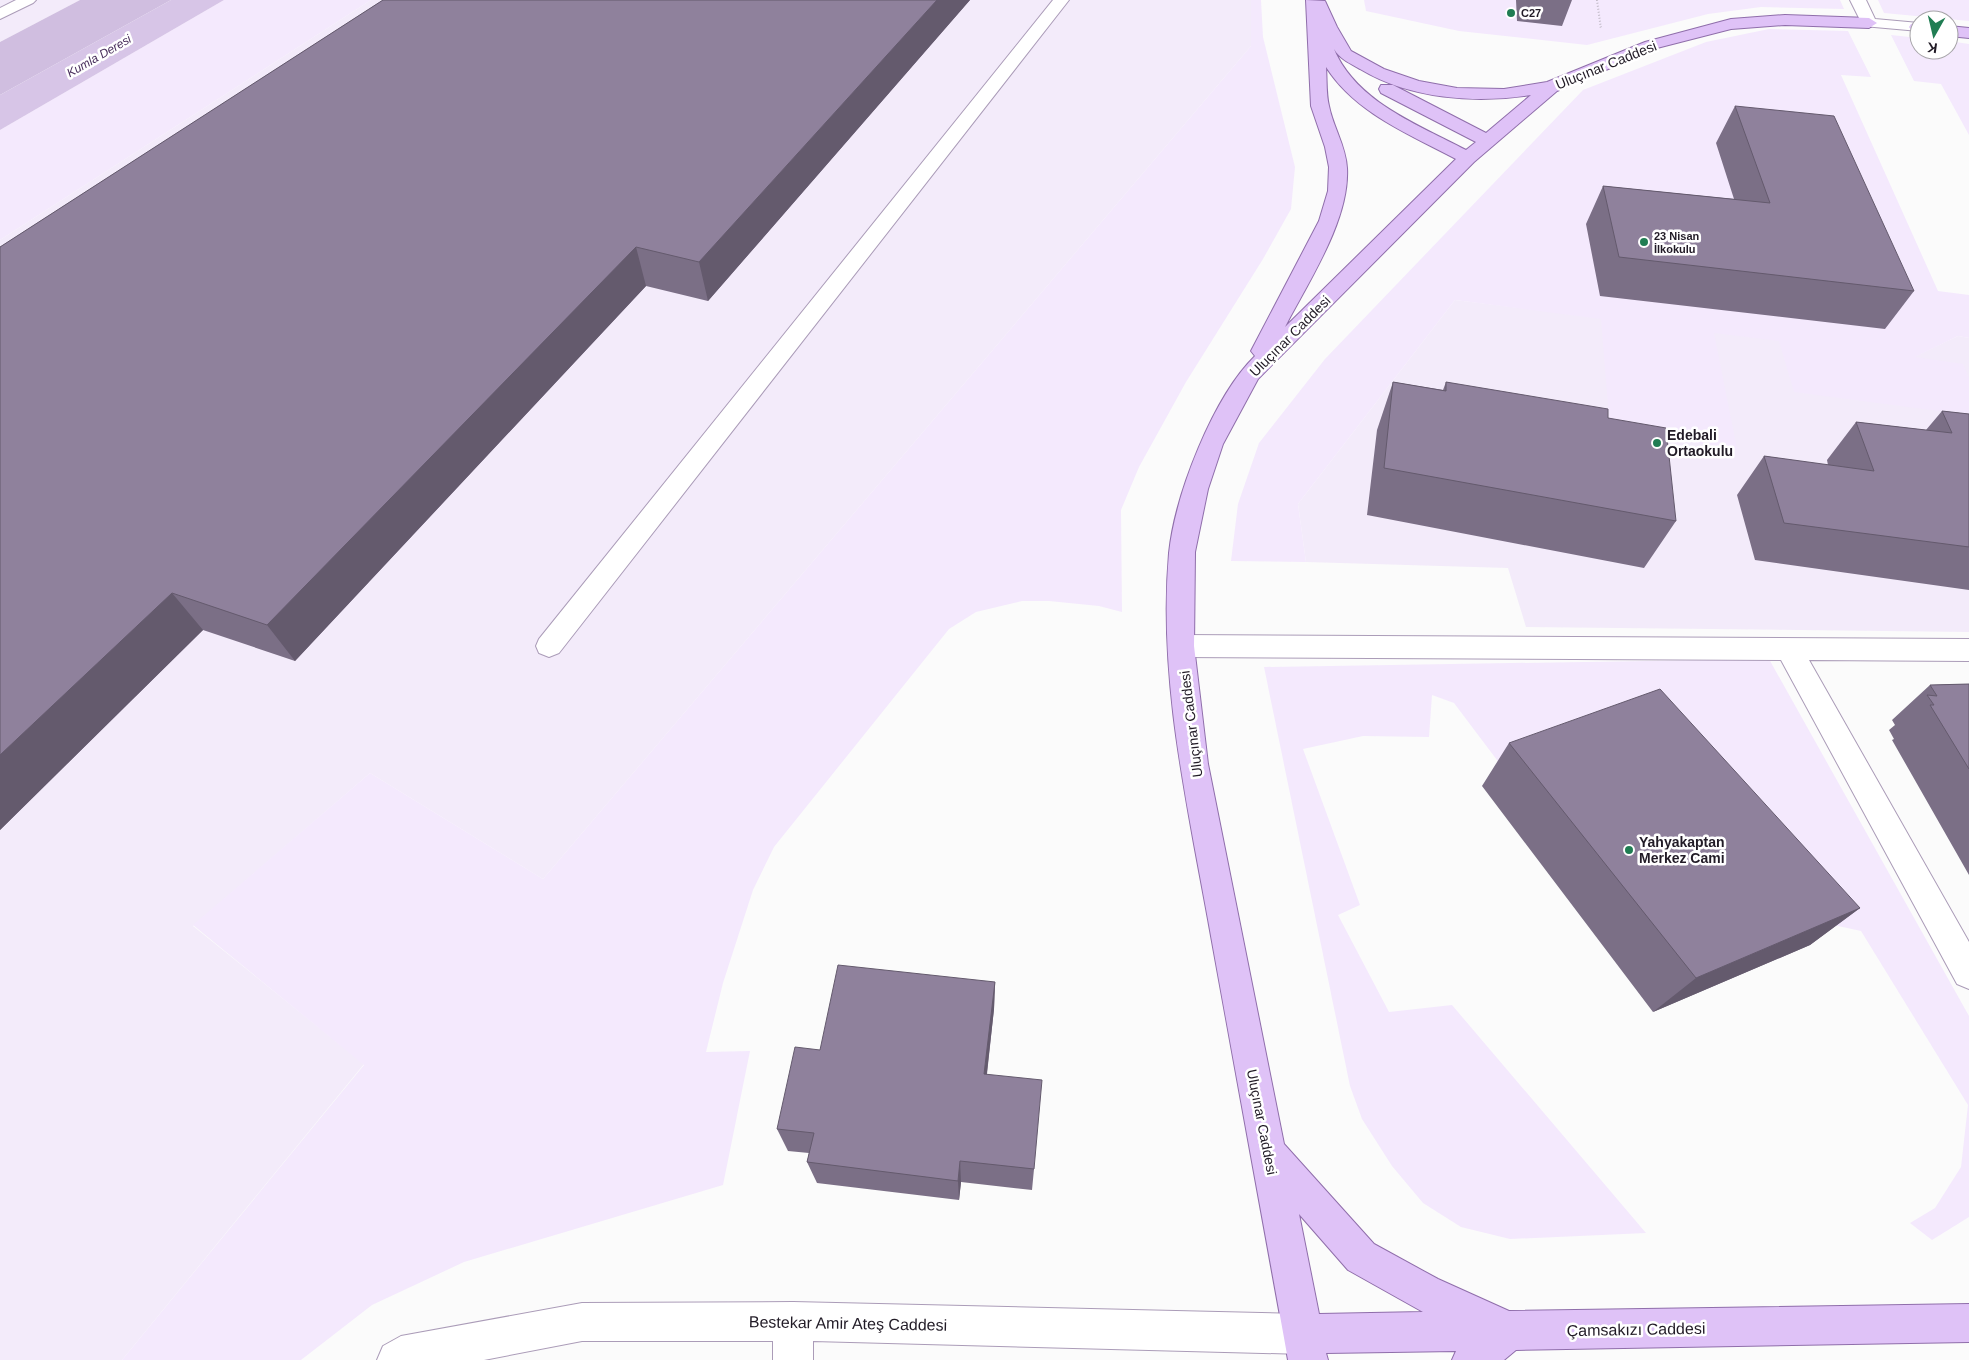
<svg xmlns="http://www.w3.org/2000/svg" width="1969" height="1360" font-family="Arial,sans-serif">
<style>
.built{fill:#f3ebfa}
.green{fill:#f4e9fd}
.forest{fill:#d0bee0}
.water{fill:#d7c5e7}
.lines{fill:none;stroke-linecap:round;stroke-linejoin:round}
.minor-casing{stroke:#ab9cb8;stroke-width:2}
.major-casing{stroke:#8f6eaa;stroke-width:2}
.path{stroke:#908d92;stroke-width:2;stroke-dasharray:0.5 2.5;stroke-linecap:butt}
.minor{fill:#fff;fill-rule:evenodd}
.major{fill:#dfc2f7;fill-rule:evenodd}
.wall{fill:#7b6f86}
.shaded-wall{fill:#645a6d}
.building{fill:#8f819c;stroke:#645a6d}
.poi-dot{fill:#207d53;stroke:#fff;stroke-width:2}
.labels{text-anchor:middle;stroke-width:5;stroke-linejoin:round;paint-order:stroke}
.far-poi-label{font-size:11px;font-weight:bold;fill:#211b26;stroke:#fff;text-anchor:start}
.far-water-label{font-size:12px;font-style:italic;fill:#482e5b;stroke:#fff}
.street-label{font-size:14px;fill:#211b26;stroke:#fff}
.poi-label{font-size:14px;font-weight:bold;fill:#211b26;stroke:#fff;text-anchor:start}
.near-street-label{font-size:16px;fill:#211b26;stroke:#fff}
</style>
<rect width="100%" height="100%" fill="#fbfbfb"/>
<path class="built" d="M0 0H80L0 42Z
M371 0H1251V46L543 879 370 773 193 926 364 1064 122 1360H0V240Z
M1455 300 1914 357 1958 336 1969 338V632L1526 627 1508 568 1306 562 1298 504Z"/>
<path class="green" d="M224 0H371L0 240V130Z
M1251 0H1261L1263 37 1295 167 1291 209 1263 259 1186 382 1139 467 1121 510 1122 612 1099 606 1049 601H1022L976 612 949 629 774 847 753 890 723 983 706 1052 750 1051 723 1185 464 1262 372 1305 301 1360H122L364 1065 193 925 370 773 543 879 1251 46Z
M1364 0H1840L1844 9 1761 7 1708 14 1587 45 1459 31 1366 11Z
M1878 0H1969V21L1884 13Z
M1769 29 1848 31 1871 77 1841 75 1938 291 1969 295V338L1958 336 1915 357 1963 364 1969 378V415L1794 392 1779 341 1714 333 1737 449 1610 430 1601 319 1455 300 1298 504 1306 562 1231 561 1238 504 1259 443 1325 359 1583 90 1706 42Z
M1891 35 1919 38V50H1949V41L1969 44V135L1941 84 1914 81Z
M1769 659 1969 1016V1217L1932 1240 1910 1223 1935 1208 1961 1167 1968 1105 1861 931 1783 914 1509 776 1454 703 1432 695 1429 737 1363 736 1303 749 1360 905 1338 915 1389 1012 1452 1005 1646 1233 1510 1239 1461 1227 1423 1203 1392 1166 1362 1119 1350 1086 1264 667Z"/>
<path class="forest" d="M80 0H171L0 95V42Z"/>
<path class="water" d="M171 0H224L0 130V95Z"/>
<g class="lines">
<g class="minor-casing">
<path id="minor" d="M16 0H36L33 3 0 19V8Z
M1053 0H1069L559 653 549 657 539 653 536 646 539 639Z
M1850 0H1866L1875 19 1919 23V31L1863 26Z
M1181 635 1969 639V661L1809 660 1969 942V989L1957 984 1781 660 1181 657 1171 653 1168 646 1171 639Z
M793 1302 1303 1314 1317 1320 1323 1334 1317 1348 1303 1354 813 1341V1360H773V1341H582L484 1360H377L383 1346 401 1336 582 1303Z"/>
</g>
<g class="major-casing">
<path id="major" d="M1306 0 1325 1 1337 27 1351 51 1384 69 1419 81 1457 88 1504 89 1547 82 1645 42 1731 19 1785 15 1869 18 1877 23 1869 28 1785 25 1731 29 1657 48 1557 91 1474 162 1258 379 1223 444 1208 489 1195 552 1194 646 1208 764 1284 1144 1374 1244 1438 1279 1509 1311 1969 1304V1342L1516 1350 1504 1360H1452L1456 1351 1326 1353 1328 1360H1288C1262 1215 1235 1070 1209 925 1187 803 1158 678 1169 553 1175 495 1213 397 1255 356L1251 351 1319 221 1328 191 1329 167 1325 147 1311 106ZM1334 49C1339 58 1349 63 1360 69 1410 99 1475 104 1531 95L1486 133 1393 85H1381L1379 89 1381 93 1476 142 1466 150C1419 125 1356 102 1334 49ZM1326 67C1355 113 1411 135 1456 159L1285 327C1308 282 1350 220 1347 168 1346 146 1333 127 1329 106 1326 94 1327 80 1326 67ZM1299 1214 1348 1270 1423 1312 1319 1314Z
M1919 22V32L1911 30 1909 27 1911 24Z
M1949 26 1969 28V38L1949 36Z"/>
</g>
<path class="path" d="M1597 0 1601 29"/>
<use href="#minor" class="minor"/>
<use href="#major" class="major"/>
</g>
<path class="wall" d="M383 0H970L708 301 646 286 295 661 203 630 0 830V247Z
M1516 0H1572L1562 26 1517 21Z
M1735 106 1914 291 1885 329 1600 296 1586 224 1603 186 1734 199 1716 143Z
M1393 382 1443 390 1446 382 1608 418 1676 521 1644 568 1367 515 1377 430Z
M1942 411 1969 414V590L1755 560 1737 495 1764 456 1828 465 1827 460 1856 422 1926 430Z
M1969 684V875L1892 740 1894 739 1889 730 1895 725 1892 720 1930 685Z
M1509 743 1860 908 1810 945 1653 1012 1482 786Z
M995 982 994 1009 987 1074 1034 1169 1032 1190 961 1182 959 1200 817 1183 807 1162 809 1153 788 1151 777 1129 820 1050Z"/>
<path class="shaded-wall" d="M937 0H970L708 301 699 262Z
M636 247 646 286 295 661 267 625Z
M172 593 203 630 0 830V755Z
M1860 908 1810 945 1653 1012 1696 978Z
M995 982 994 1009 984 1098V1074Z
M960 1161 961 1182 959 1200 958 1181Z"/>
<path class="building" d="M383 0H937L699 262 636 247 267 625 172 593 0 755V247Z
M1735 106 1834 116 1914 291 1619 257 1603 186 1770 203Z
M1393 382 1446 391V382L1608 409V418L1666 428 1676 521 1384 468Z
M1942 411 1969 414V547L1784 523 1764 456 1874 471 1856 422 1952 433Z
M1969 684V769L1930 705H1934L1927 695 1937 696 1930 685Z
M1660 689 1860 908 1696 978 1509 743Z
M838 965 995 982 984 1074 1042 1080 1034 1169 960 1161 958 1181 807 1162 814 1133 777 1129 795 1047 820 1050Z"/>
<g class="poi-dot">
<circle cx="1511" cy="13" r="5"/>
<circle cx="1644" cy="242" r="5"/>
<circle cx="1657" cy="443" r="5"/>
<circle cx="1629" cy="850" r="5"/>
</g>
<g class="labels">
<g class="far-poi-label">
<text x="1521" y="17">C27</text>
<text x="1654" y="240">23 Nisan<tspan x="1654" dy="13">İlkokulu</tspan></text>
</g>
<g class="far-water-label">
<text transform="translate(99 56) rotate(-30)" y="4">Kumla Deresi</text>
</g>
<g class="street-label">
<text transform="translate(1606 65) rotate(-22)" y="5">Uluçınar Caddesi</text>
<text transform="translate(1290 336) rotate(-45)" y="5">Uluçınar Caddesi</text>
<text transform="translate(1191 724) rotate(-97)" y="5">Uluçınar Caddesi</text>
<text transform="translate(1262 1122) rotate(79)" y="5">Uluçınar Caddesi</text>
</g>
<g class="poi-label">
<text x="1667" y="440">Edebali<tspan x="1667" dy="16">Ortaokulu</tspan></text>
<text x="1639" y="847">Yahyakaptan<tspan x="1639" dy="16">Merkez Cami</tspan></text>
</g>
<g class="near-street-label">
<text transform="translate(848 1323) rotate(1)" y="6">Bestekar Amir Ateş Caddesi</text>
<text transform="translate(1636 1329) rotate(-1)" y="6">Çamsakızı Caddesi</text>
</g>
</g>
<g transform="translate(1934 35) rotate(188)"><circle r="24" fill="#ffffff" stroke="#a6a4a8"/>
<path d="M0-4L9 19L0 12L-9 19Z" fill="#207d53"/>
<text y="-8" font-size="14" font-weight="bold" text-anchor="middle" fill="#211b26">K</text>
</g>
</svg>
